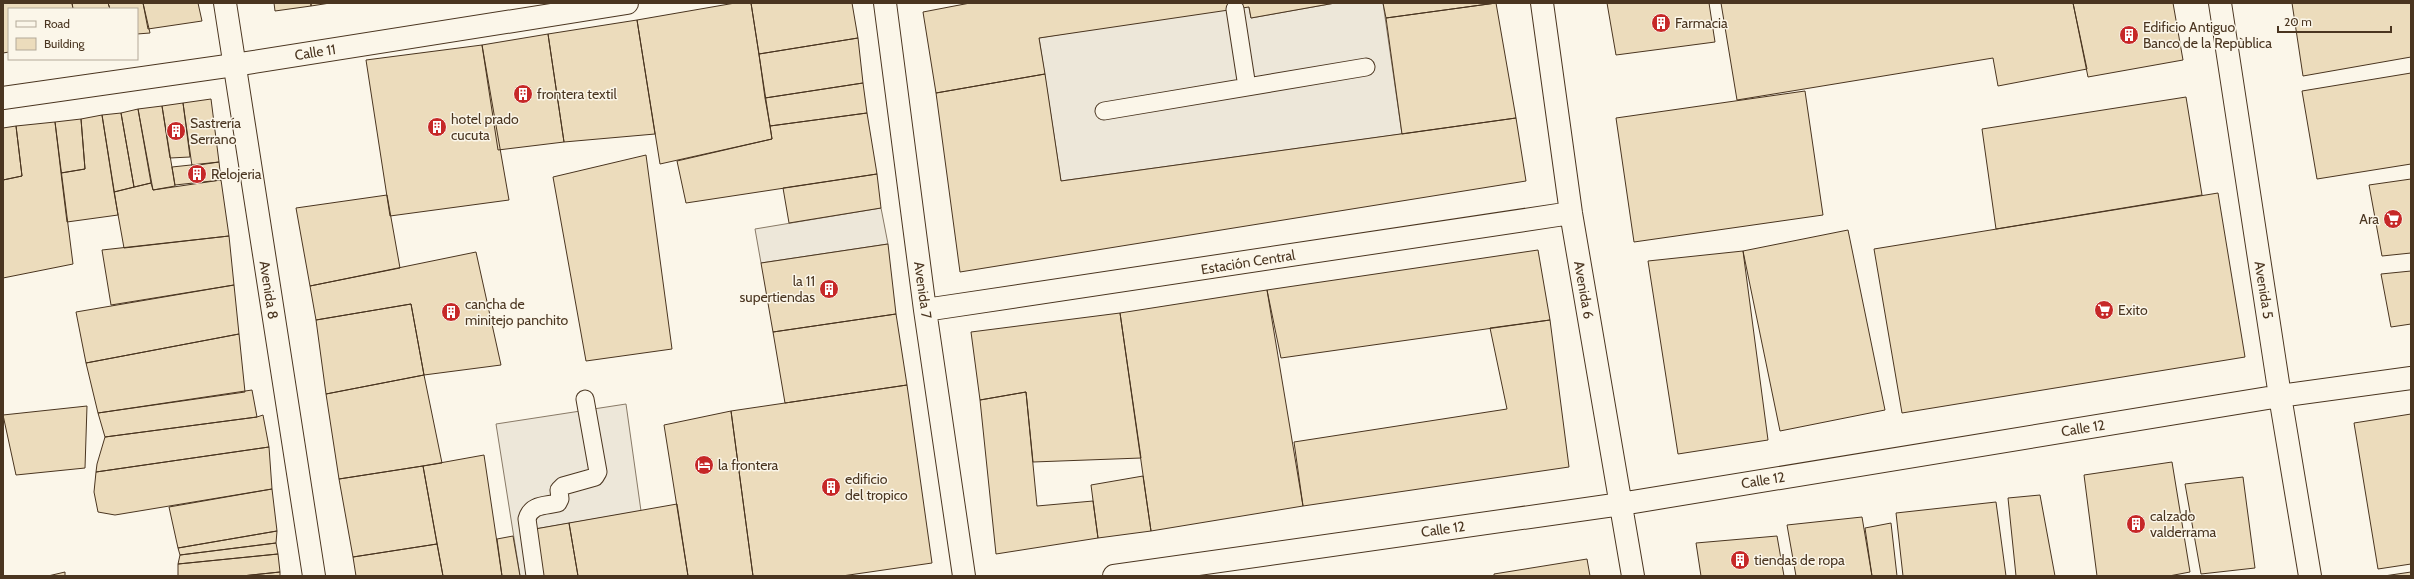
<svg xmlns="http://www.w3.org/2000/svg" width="2414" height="579" font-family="Cabin,sans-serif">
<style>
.parking{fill:#ede7d9;stroke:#887966}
.building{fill:#ecdcbc;stroke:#4a3520}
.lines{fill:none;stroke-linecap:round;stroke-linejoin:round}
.lane-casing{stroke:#4a3520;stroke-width:19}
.street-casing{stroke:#4a3520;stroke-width:24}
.secondary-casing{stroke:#4a3520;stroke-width:24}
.lane{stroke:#fbf6e9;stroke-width:17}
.street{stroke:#fbf6e9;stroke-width:22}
.secondary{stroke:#fbf6e9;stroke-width:22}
.labels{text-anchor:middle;stroke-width:3;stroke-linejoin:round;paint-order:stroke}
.poi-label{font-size:14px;fill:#4a3520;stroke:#fbf6e9;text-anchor:start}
.street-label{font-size:14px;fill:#4a3520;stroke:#fbf6e9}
</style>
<rect width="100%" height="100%" fill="#fbf6e9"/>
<path class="parking" d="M1248 3 1251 18 1335 3H1383L1402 134 1061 181 1039 38Z
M881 208 888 244 761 263 755 229Z
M626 404 641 511 535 529 543 576H520L496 424Z"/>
<path class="building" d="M3 3H72L73 9H9V52L3 53Z
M72 3H108L110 9H73Z
M108 3H143L150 33 137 34V9H110Z
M143 3H198L202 21 148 29Z
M274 3H311V6L275 11Z
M311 3H330L311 6Z
M735 3H751L772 139 660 164 637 20Z
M751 3H852L858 38 759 54Z
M970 3H1335L1251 18 1249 7 1039 38 1045 74 936 93 923 12Z
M1383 3H1496L1386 18Z
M1496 3 1516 118 1402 134 1386 18Z
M1607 3H1709L1715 42 1616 55Z
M1721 3H2073L2087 69 1998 86 1993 58 1737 100Z
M2073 3H2173L2183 60 2088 77Z
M2292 3H2411V57L2303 76Z
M637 20 655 134 564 142 548 34Z
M548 34 564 142 498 150 482 45Z
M858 38 863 83 765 98 759 54Z
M482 45 509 200 390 216 366 60Z
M2411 73V164L2317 179 2302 91Z
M1045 74 1061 181 1516 118 1526 181 960 272 936 93Z
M863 83 867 113 770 126 765 98Z
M1805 91 1823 215 1634 242 1616 118Z
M2186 97 2202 195 1996 229 1982 129Z
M211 99 219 162 192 166 183 103Z
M183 103 190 157 170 158 162 106Z
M162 106 175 186 153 190 138 109Z
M138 109 151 183 134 187 121 113Z
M121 113 134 187 114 192 102 115Z
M867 113 877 174 686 203 677 161 772 139 770 126Z
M102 115 118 215 67 222 61 173 85 169 81 119Z
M81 119 85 169 61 173 55 122Z
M55 122 73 264 3 278V180L22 176 16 126Z
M16 126 22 176 3 180V128Z
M646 155 672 349 586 361 553 177Z
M219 162 221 180 175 185 172 167Z
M877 174 881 208 789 223 783 188Z
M2411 179V253L2382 256 2369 185Z
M221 180 229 236 124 248 114 192 151 183 153 190Z
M2218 193 2245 357 1902 413 1874 249Z
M387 195 400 268 310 286 296 208Z
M1848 230 1885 410 1780 431 1743 251Z
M229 236 234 285 111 305 102 250Z
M888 244 896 314 773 332 761 263Z
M1538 250 1550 320 1281 358 1267 290Z
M1743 251 1768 440 1678 454 1648 261Z
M476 252 501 365 424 375 411 304 316 320 310 286Z
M2411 271V324L2391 327 2381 274Z
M234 285 239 334 86 363 76 312Z
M1267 290 1303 506 1151 531 1120 313Z
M411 304 424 375 326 394 316 320Z
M1120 313 1141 458 1033 462 1026 392 980 400 971 332Z
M896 314 907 385 785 403 773 332Z
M1550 320 1569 467 1303 506 1294 442 1507 409 1490 328Z
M239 334 245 392 98 413 86 363Z
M424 375 442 463 339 479 326 394Z
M907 385 932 563 842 576H753L731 411Z
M252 390 257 417 105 437 98 413Z
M1026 392 1037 506 1093 501 1098 538 996 554 980 400Z
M87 406 85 468 16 475 3 415Z
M731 411 753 576H688L664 425Z
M2411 414V564L2378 569 2354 423Z
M263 415 269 447 96 472 97 464 105 437 257 417Z
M269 447 272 489 115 515 98 512 94 492 96 472Z
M484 455 502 576H443L423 466Z
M2172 462 2190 572 2169 576H2097L2084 475Z
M423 466 437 544 353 557 339 479Z
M1143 476 1151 531 1098 538 1091 485Z
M2243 477 2255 568 2201 574 2185 484Z
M272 489 277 531 178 548 169 507Z
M2040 495 2055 576H2016L2008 498Z
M1996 502 2006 576H1903L1896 513Z
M677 504 688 576H578L569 523Z
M1862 517 1872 576H1796L1787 525Z
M569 523 578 576H543L535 529Z
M1891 523 1897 576H1872L1865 528Z
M277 531 276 543 180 555 178 548Z
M513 536 520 576H502L497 539Z
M1777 536 1784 576H1701L1696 543Z
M276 543 278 554 178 564 180 555Z
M437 544 443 576H356L353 557Z
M278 554 280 572 242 576H178V564Z
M1587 559 1590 576H1494V574Z
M65 572V576H48Z
M280 572V576H242Z
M2411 572V576H2384Z"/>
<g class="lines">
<g class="lane-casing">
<path id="lane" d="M1235 9 1247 87
M1104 111 1366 67
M535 576 527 519C531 504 545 506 558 503L560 499 559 490 563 486 595 477 598 472 585 399"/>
</g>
<g class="street-casing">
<path id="street" d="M225 3 314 576
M885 3 925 310 964 576
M1542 3 1571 213 1633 576
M2220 3 2280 396 2310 576
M925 310 1571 213
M1114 576 1621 504 2280 396 2411 378"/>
</g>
<g class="secondary-casing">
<path id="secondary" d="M3 98 234 65 627 3"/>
</g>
<use href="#lane" class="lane"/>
<use href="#street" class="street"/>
<use href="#secondary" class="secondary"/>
</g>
<defs>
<g id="building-disc" transform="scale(1)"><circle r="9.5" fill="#c62828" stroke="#fbf6e9"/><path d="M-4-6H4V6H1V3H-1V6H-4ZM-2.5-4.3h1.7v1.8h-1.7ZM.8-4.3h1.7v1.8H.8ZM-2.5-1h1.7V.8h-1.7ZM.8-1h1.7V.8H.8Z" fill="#fff"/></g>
<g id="supermarket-disc" transform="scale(1)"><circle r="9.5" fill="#c62828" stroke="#fbf6e9"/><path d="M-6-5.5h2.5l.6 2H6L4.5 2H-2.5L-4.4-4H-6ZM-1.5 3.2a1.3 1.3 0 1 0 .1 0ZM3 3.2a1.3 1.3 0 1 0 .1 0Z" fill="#fff"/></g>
<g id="hotel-disc" transform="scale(1)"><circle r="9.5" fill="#c62828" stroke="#fbf6e9"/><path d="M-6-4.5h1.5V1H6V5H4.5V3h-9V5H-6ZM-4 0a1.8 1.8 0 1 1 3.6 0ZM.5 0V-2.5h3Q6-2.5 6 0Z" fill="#fff"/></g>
</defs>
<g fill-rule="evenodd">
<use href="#building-disc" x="1661" y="23"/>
<use href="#building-disc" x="2129" y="35"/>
<use href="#building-disc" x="523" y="94"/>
<use href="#building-disc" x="437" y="127"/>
<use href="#building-disc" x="176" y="131"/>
<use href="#building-disc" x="197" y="174"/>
<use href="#supermarket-disc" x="2393" y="219"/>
<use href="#building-disc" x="829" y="289"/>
<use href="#supermarket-disc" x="2104" y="310"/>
<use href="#building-disc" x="451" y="312"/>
<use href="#hotel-disc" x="704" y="465"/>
<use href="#building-disc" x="831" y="487"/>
<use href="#building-disc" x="2136" y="524"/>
<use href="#building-disc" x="1740" y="560"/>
</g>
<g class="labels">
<g class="poi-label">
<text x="1675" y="28">Farmacia</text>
<text x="2143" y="32">Edificio Antiguo<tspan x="2143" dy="16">Banco de la Repùblica</tspan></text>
<text x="537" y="99">frontera textil</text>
<text x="451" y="124">hotel prado<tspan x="451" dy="16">cucuta</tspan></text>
<text x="190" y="128">Sastrería<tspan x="190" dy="16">Serrano</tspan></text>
<text x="211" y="179">Relojeria</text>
<text x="2379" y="224" text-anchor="end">Ara</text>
<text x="815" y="286" text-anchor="end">la 11<tspan x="815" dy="16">supertiendas</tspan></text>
<text x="465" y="309">cancha de<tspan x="465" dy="16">minitejo panchito</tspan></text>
<text x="2118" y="315">Exito</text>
<text x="718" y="470">la frontera</text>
<text x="845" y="484">edificio<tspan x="845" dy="16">del tropico</tspan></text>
<text x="2150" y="521">calzado<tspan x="2150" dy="16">valderrama</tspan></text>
<text x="1754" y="565">tiendas de ropa</text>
</g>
<g class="street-label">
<text transform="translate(315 52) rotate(-9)" y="5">Calle 11</text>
<text transform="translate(1248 262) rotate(-9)" y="5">Estación Central</text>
<text transform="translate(269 290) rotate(81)" y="5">Avenida 8</text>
<text transform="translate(923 290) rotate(82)" y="5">Avenida 7</text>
<text transform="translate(1584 290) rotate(80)" y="5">Avenida 6</text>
<text transform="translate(2264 290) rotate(81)" y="5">Avenida 5</text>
<text transform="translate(2083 428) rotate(-9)" y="5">Calle 12</text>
<text transform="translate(1763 480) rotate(-9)" y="5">Calle 12</text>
<text transform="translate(1443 529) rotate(-8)" y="5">Calle 12</text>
</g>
</g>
<rect width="2414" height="579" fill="none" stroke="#4a3520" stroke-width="8"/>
<rect x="8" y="8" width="130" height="52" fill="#fbf6e9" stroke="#b4a999"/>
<rect x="16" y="21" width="20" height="6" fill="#fbf6e9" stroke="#b4a999"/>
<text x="44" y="28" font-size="12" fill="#4a3520">Road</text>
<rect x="16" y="38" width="20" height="12" fill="#ecdcbc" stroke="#b4a999"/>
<text x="44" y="48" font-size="12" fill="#4a3520">Building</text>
<path d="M2278 26v6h113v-6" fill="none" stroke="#4a3520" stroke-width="2"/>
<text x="2284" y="26" font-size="12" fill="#4a3520" stroke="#fbf6e9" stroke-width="3" paint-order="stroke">20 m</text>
</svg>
